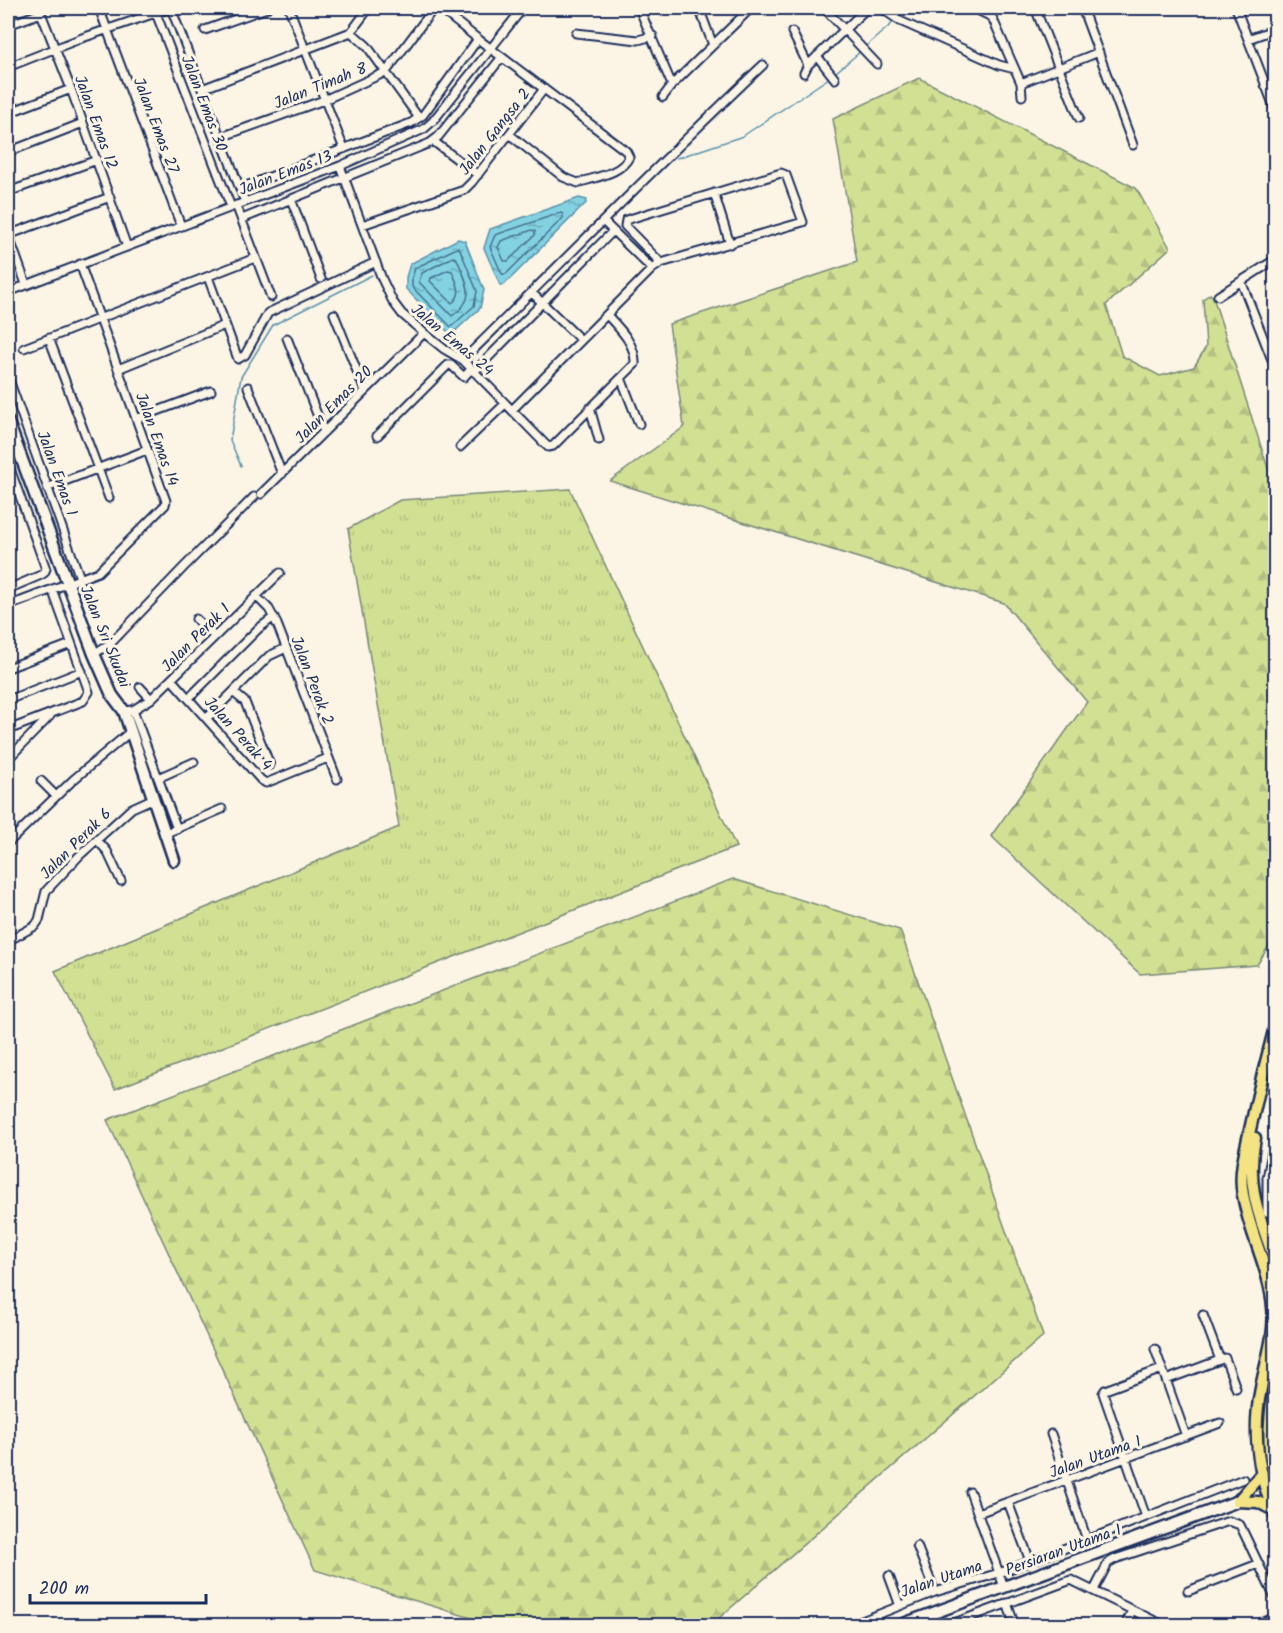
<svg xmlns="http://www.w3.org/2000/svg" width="1283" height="1633" font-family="Kalam,sans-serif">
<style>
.grass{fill:url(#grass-tufts);stroke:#768878;stroke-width:1.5}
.forest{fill:url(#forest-firs);stroke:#768878;stroke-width:1.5}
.water{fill:url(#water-ripples);stroke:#5991ad;stroke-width:1.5}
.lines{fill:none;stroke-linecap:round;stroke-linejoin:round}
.shore{stroke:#457092;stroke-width:1.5}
.stream{stroke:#5991ad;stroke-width:1.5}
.street-casing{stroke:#1b2f5e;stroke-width:11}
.secondary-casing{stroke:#1b2f5e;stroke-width:15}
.primary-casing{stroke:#1b2f5e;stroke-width:15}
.street{stroke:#fcf5e5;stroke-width:7}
.secondary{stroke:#fcf5e5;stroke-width:10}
.primary{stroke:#f4e382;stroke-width:10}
.labels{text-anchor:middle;stroke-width:6;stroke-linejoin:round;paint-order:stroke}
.street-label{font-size:16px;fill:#1b2f5e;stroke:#fcf5e5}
</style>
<defs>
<pattern id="grass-tufts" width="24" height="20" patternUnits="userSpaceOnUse" patternTransform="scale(1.5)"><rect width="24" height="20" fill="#d2e093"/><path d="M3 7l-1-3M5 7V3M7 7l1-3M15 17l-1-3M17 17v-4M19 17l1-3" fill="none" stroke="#b4c081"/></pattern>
<pattern id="forest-firs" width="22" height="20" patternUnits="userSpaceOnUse" patternTransform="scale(1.5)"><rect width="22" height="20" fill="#d2e093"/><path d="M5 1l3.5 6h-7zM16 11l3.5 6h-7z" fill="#b4c081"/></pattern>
<pattern id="water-ripples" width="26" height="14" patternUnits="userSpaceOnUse" patternTransform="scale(1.5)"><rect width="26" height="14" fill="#83d2e1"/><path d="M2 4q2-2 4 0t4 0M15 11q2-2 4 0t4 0" fill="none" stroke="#6aabba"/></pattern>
</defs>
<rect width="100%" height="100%" fill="#fcf5e5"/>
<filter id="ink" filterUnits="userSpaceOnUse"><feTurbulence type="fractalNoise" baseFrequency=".0167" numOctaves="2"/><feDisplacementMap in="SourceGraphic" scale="12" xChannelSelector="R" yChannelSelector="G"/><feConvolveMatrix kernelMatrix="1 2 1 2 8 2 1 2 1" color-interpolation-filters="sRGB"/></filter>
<g filter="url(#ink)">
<path class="grass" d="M570 489 736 847 115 1089 55 971 399 827 348 529 400 500Z"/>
<path class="forest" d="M919 78 1136 188 1170 248 1106 305 1122 356 1160 376 1194 367 1206 347 1203 299 1210 294 1213 297 1275 490 1276 934 1257 965 1140 974 991 836 1087 702 1004 603 610 481 684 427 669 324 857 262 833 119Z
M733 879 900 930 1043 1336 711 1625H494L315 1570 107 1120Z"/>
<path class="water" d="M579 198 587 200 586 203 504 285H500L484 248 490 229Z
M458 239 465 241 484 290 480 308 451 335 406 289V277L410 264Z"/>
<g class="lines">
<path class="shore" d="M560 213 563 214V218L506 274H502L490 247 495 235Z
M532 230 535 231V235L508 261H504L498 247 501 241Z
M459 247 477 291 474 306 451 327 412 287V278L415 268Z
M453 257 457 259C467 284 478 298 452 316L419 282 422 273Z
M448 270 452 271C457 284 464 294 452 303L430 281 431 278Z"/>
<path class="stream" d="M898 18 910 8
M864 48 895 21
M835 73 861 51
M677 158 743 136 829 78
M241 466 230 440 241 377 273 325 372 275"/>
<g class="street-casing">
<path id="street" d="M39 8 71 89 127 247
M99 8 181 226
M154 8 231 207
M171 8 245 202
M289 8 344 149
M439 8 478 39 626 151 629 157C621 174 595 177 578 183L563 177 509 134
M639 8 672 85
M699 8 713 45
M824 8 877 64
M881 8 900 21 999 65 1015 69
M973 8 992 17
M988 8 1021 83 1022 96
M1035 8 1079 118
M1082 8 1133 145
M1236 8 1276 112
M8 25 41 13
M205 30 267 8
M351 32 367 46 419 118
M792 32 808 65
M576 33 638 40 653 36
M1248 39 1276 29
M817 56 835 79
M8 67 82 38 170 8
M804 73 808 65 867 8
M1021 83 1099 52
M1265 85 1276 81
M202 89 351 32 369 8
M663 97 672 85 751 8
M8 113 71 89
M221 137 324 100 386 72 434 8
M433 141 478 175
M8 152 83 123
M340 166 382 279 393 302 402 314 424 333 444 349 463 360 548 447 553 446 635 364C636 344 619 328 607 315
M241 188 411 123 423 115 478 39
M8 192 97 160
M714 193 730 244
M291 199 321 279
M236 205 271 297
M242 219 430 143 438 137 502 57
M604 222 652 269
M362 225 464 190 472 182 544 89
M8 234 26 284
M8 235 110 197
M208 277 238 359 245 355 268 313 376 262
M1241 281 1276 370
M8 292 340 166 424 129 433 121 523 8
M532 293 581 340
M1218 296 1276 259
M334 314 365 391
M49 338 109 498
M287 338 324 432
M24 348 255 258
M463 360C563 262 661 161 763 65
M118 369 225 325
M474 372 613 231
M8 377 80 578
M621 378 639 424
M248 387 282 474
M590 408 599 440
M512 410 652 269 661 263 803 222 786 175 781 173 626 220 625 226 661 263
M136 419 211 391
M377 436 448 365H451L464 377 471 369
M460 447 505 404
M8 463 46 569 44 573 41 575 8 589
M49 487 147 450
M261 494 424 333
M256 596 269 609 277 624 337 779
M8 606 98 572 165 505 166 501 80 264
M196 619 214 636
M94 654 112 642 184 567 254 497
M8 668 71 644
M172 680 261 780 266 783 328 758
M140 687 151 699
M233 692 245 702 270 765
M189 698 258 629 274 617
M8 700 82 671
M133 710 177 829
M124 711 133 710 151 699 280 573
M207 718 269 656 286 648
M8 730 83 701 89 692 52 589
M8 759 50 716
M158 778 194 762
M41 781 56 796
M164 834 222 809
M97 840 107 851 121 881
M8 843 73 780 130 732
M8 941 35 926 39 920 46 891 79 856 132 808 152 799
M1267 1212V1178L1276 1132
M1203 1315 1220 1360
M1155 1349 1186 1436
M1166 1380 1225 1358 1236 1388
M1051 1434 1087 1540
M970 1492 1004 1587
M1008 1502 1030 1561
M978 1513 1220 1423
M1146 1517 1103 1393 1105 1390 1162 1369
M917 1546 935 1592
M889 1576 900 1606
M1094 1590 1108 1563 1115 1559 1229 1521 1240 1525 1276 1600
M1188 1591 1258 1564
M1007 1603 1015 1626
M849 1626 935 1592 999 1573 1087 1540 1243 1479
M946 1626 1071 1580 1165 1626
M1125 1626 1132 1610
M1253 1626 1276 1617"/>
</g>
<g class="secondary-casing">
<path id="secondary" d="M8 422 94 654 112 695 124 711 174 860
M898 1626 1238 1501"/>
</g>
<g class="primary-casing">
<path id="primary" d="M1276 1023C1266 1060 1257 1097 1249 1134 1245 1152 1240 1170 1242 1188 1247 1229 1270 1268 1273 1307 1276 1334 1266 1361 1261 1388 1252 1431 1258 1476 1276 1517
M1255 1138C1245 1187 1260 1218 1276 1264
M1276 1377C1270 1410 1265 1449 1276 1481
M1238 1501 1262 1473
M1238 1501 1258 1502 1272 1509"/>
</g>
<use href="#street" class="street"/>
<use href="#secondary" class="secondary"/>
<use href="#primary" class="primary"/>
</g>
</g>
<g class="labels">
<g class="street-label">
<text transform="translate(320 85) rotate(-22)" y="6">Jalan Timah 8</text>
<text transform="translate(205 103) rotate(69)" y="6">Jalan Emas 30</text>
<text transform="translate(97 122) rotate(70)" y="6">Jalan Emas 12</text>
<text transform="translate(157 125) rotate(69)" y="6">Jalan Emas 27</text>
<text transform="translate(494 131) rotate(-52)" y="6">Jalan Gangsa 2</text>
<text transform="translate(285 172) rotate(-21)" y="6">Jalan Emas 13</text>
<text transform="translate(453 339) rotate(40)" y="6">Jalan Emas 24</text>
<text transform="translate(333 404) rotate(-45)" y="6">Jalan Emas 20</text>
<text transform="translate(158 439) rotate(70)" y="6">Jalan Emas 14</text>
<text transform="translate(58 473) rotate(70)" y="6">Jalan Emas 1</text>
<text transform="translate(106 636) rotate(68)" y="6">Jalan Sri Skudai</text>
<text transform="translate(195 637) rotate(-45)" y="6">Jalan Perak 1</text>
<text transform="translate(313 680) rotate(69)" y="6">Jalan Perak 2</text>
<text transform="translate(239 733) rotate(48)" y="6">Jalan Perak 4</text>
<text transform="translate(75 843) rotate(-45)" y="6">Jalan Perak 6</text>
<text transform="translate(1095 1456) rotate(-20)" y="6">Jalan Utama 1</text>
<text transform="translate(1063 1549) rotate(-20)" y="6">Persiaran Utama 1</text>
<text transform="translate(941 1578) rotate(-19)" y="6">Jalan Utama</text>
</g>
</g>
<rect width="1283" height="1633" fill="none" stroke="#fcf5e5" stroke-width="30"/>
<rect x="15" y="15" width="1253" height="1603" fill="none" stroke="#1b2f5e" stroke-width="2" filter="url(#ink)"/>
<path d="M30 1594v9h176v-9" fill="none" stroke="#1b2f5e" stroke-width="3"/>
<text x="39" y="1594" font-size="18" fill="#1b2f5e" stroke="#fcf5e5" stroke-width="4.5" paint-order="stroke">200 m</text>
</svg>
